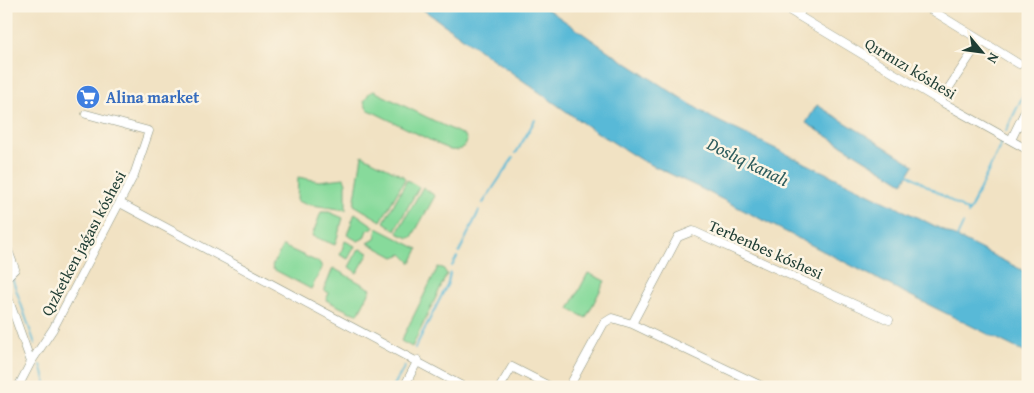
<svg xmlns="http://www.w3.org/2000/svg" width="1034" height="393" font-family="'Gentium Book Plus',serif">
<style>
.green{fill:#87da9b;stroke:#538c68}
.water{fill:#58b9d7;stroke:#3c7b86}
.lines{fill:none;stroke-linecap:round;stroke-linejoin:round}
.stream{stroke:#58b9d7;stroke-width:2}
.minor-casing{stroke:#88907c;stroke-width:9}
.minor{stroke:#fff;stroke-width:8}
.labels{text-anchor:middle;stroke-width:5;stroke-linejoin:round;paint-order:stroke}
.street-label{font-size:16px;fill:#1f3d34;stroke:#fcf5e5}
.shop-label{font-size:16px;font-weight:bold;fill:#366cbe;stroke:#fcf5e5;text-anchor:start}
.water-label{font-size:18px;font-style:italic;fill:#2d5c5d;stroke:#fcf5e5}
</style>
<rect width="100%" height="100%" fill="#fcf5e5"/>
<filter id="ink" filterUnits="userSpaceOnUse"><feTurbulence type="fractalNoise" baseFrequency=".02" numOctaves="2"/><feDisplacementMap in="SourceGraphic" scale="10" xChannelSelector="R" yChannelSelector="G"/><feConvolveMatrix kernelMatrix="1 2 1 2 8 2 1 2 1" color-interpolation-filters="sRGB"/></filter>
<filter id="wash" filterUnits="userSpaceOnUse"><feTurbulence type="fractalNoise" baseFrequency=".0096" numOctaves="4" result="noise"/><feDisplacementMap in="SourceGraphic" scale="20" xChannelSelector="R" yChannelSelector="G"/><feGaussianBlur stdDeviation="1.12" result="paint"/><feColorMatrix in="noise" values="0 0 0 0 0 0 0 0 0 0 0 0 0 0 0 0 0 1.4 0 .05"/><feComposite in="paint" operator="in"/></filter>
<g filter="url(#wash)">
<rect width="100%" height="100%" fill="#f1e2c3"/>
<path class="green" d="M374 91 465 136 467 141C463 150 459 151 450 150L367 109 364 102 369 93Z
M362 155 403 176 405 179 381 221 354 205Z
M298 177 319 181 344 178 346 183V210L305 204 297 201Z
M407 180 419 187 395 230 384 222Z
M423 187 435 196 412 237 409 238 399 234 398 231Z
M321 212H329L343 218 335 245 312 236Z
M355 213 375 227 367 230 364 238 358 241 347 235Z
M377 228 418 249 411 263 402 254 394 257 368 243 375 239Z
M345 241 355 246 348 259 340 255Z
M283 246 320 263 322 268 311 289 273 269 272 266Z
M361 249 369 253 357 273 349 267 358 250Z
M438 267 443 268 447 274 412 347 401 341Z
M333 268 371 289 358 314 350 312 326 300 329 293 324 290Z
M588 273 605 281 586 318 569 309Z"/>
<path class="water" d="M418 6H543L611 53 712 118 925 221 1028 273V354L907 294 702 189 641 160 584 124Z
M817 105 914 165 903 183 806 123Z"/>
<g class="lines">
<path class="stream" d="M1006 131 1028 85
M516 153 535 120
M908 174 969 212
M483 203 513 158
M968 214 1003 140
M957 237 963 224
M459 252 479 211
M6 261 9 269
M452 266 457 257
M12 278 35 344
M415 348 448 283 450 273
M41 365 47 387
M393 387 405 366"/>
</g>
</g>
<g filter="url(#ink)">
<g class="lines">
<g class="minor-casing">
<path id="minor" d="M782 6 940 101 1028 150
M925 6 1019 64
M798 16 804 6
M940 101 980 41
M1011 140 1028 105
M120 203 464 387
M6 245 15 269 6 278
M6 292 31 362
M632 324 764 387
M18 387 31 362 53 329 134 175 149 131 86 114
M404 387 418 360
M500 387 512 367 551 387
M569 387 604 323 612 318 632 324 678 237 693 231 889 320"/>
</g>
<use href="#minor" class="minor"/>
</g>
</g>
<defs>
<g id="supermarket-disc" transform="scale(1.25)"><circle r="9.5" fill="#3f7fe0" stroke="#fcf5e5"/><path d="M-6-5.5h2.5l.6 2H6L4.5 2H-2.5L-4.4-4H-6ZM-1.5 3.2a1.3 1.3 0 1 0 .1 0ZM3 3.2a1.3 1.3 0 1 0 .1 0Z" fill="#fff"/></g>
</defs>
<g fill-rule="evenodd">
<use href="#supermarket-disc" x="88" y="97"/>
</g>
<g class="labels">
<g class="street-label">
<text transform="translate(911 68) rotate(31)" y="6">Qırmızı kóshesi</text>
<text transform="translate(83 243) rotate(-62)" y="6">Qızketken jaǵası kóshesi</text>
<text transform="translate(766 249) rotate(24)" y="6">Terbenbes kóshesi</text>
</g>
<g class="shop-label">
<text x="106" y="103">Alina market</text>
</g>
<g class="water-label">
<text transform="translate(748 162) rotate(26)" y="6">Doslıq kanalı</text>
</g>
</g>
<rect width="1034" height="393" fill="none" stroke="#fcf5e5" stroke-width="25"/>
<g transform="translate(982 52) rotate(119)" stroke="#fcf5e5" stroke-width="4" paint-order="stroke">
<path d="M0-4L9 19L0 12L-9 19Z" fill="#1f3d34"/>
<text y="-8" font-size="14" font-weight="bold" text-anchor="middle" fill="#1f3d34">N</text>
</g>
</svg>
